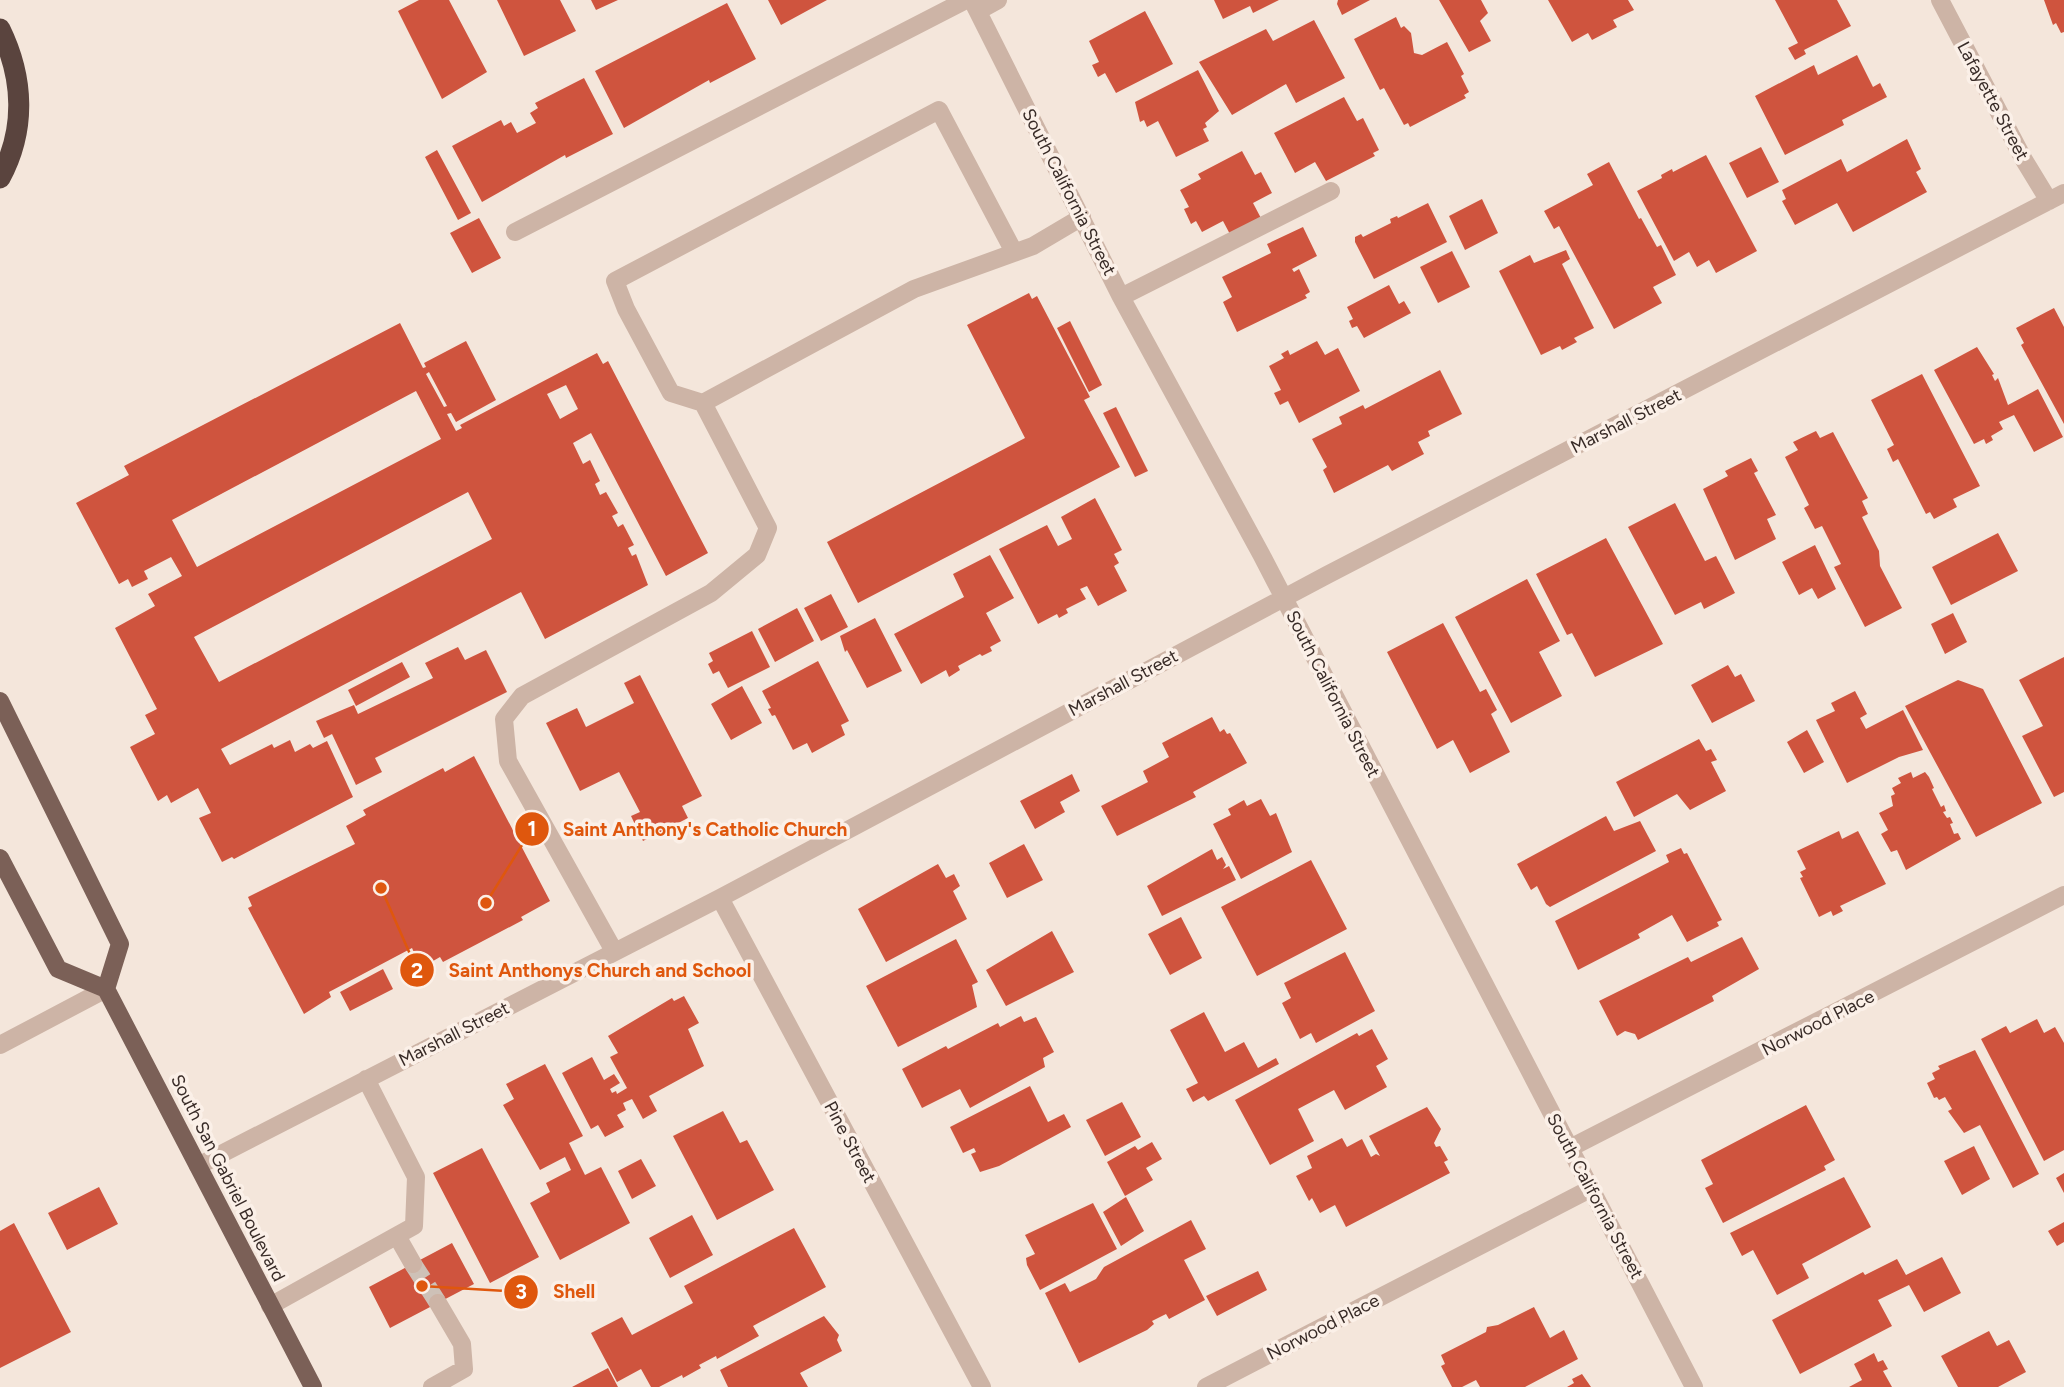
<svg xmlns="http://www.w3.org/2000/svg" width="2064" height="1387" font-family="Figtree,sans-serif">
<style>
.building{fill:#cf543e;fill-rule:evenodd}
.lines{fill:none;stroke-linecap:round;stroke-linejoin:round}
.minor-tunnel{stroke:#cec1b7;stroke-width:18;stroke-dasharray:18 9;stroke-linecap:butt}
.minor{stroke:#cdb4a6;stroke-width:18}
.major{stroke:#7b6057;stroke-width:18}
.highway{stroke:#5a443e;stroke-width:21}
.labels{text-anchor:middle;stroke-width:7;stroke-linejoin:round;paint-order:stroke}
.street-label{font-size:18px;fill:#382b27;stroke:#fbf0e8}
.leader{fill:none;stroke:#df570d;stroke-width:2.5}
.callout-dot{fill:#df570d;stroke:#fbf0e8;stroke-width:2.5}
.mark-label{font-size:21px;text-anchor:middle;font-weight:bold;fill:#fff}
.callout-label{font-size:19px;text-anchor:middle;font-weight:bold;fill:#df570d;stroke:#fbf0e8;stroke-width:7;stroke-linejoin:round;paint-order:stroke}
</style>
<rect width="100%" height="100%" fill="#f4e6db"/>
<path class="building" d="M419 0H449L487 72 442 99 398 11Z
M497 0H560L576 31 524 56Z
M591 0H618L596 10Z
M768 0H827L781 25Z
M1214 0H1279L1253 13 1250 6 1223 19Z
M1338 0H1370L1342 15 1337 4Z
M1439 0H1481L1488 13 1480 21 1491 41 1469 52Z
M1548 0H1628L1634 10 1613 20 1617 27 1592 40 1588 33 1572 42Z
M1775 0H1837L1851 26 1804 50 1806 54 1795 60 1788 48 1798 43Z
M2044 0H2064V32L2061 33 2056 23 2053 25Z
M727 3 756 59 710 83 709 80 624 128 595 71Z
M1145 11 1173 64 1116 93 1105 73 1098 77 1092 65 1099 62 1089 41Z
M1396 17 1401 28 1404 26 1411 33 1414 53 1422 55 1447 42 1464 74 1461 76 1469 92 1464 95 1466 98 1410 127 1408 123 1404 125 1384 88 1380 90 1354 39Z
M1314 20 1345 78 1296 103 1286 84 1232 115 1199 62 1266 29 1273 41Z
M1857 55 1873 87 1880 83 1887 97 1842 120 1844 125 1785 155 1755 96 1814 65 1818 75Z
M1198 70 1219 111 1205 123 1207 127 1203 129 1209 141 1176 157 1158 121 1147 127 1144 120 1140 122 1135 102Z
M584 78 613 134 566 158 565 155 482 202 452 146 501 120 504 126 511 122 517 133 536 123 530 113 538 108 535 103Z
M1344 97 1357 121 1363 118 1379 150 1373 153 1375 156 1326 181 1315 162 1295 173 1274 133Z
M1907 139 1921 169 1916 172 1927 192 1853 232 1837 203 1795 225 1782 201 1786 199 1782 190 1841 159 1847 172Z
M1761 147 1779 182 1747 198 1729 163Z
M437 150 471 213 458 220 425 157Z
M1242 151 1255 175 1261 172 1272 193 1253 203 1263 222 1232 238 1223 221 1202 232 1196 221 1191 224 1184 209 1189 207 1180 190 1201 179 1198 174Z
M1706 155 1757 251 1716 273 1709 260 1697 267 1689 252 1674 261 1637 191 1662 178 1661 175 1672 169 1673 172Z
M1609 162 1639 219 1641 218 1657 247 1661 245 1676 275 1653 287 1662 303 1614 329 1559 226 1554 229 1544 211 1593 185 1587 174Z
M1482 199 1498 233 1465 250 1449 216Z
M1428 203 1447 242 1374 279 1355 242V237L1361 234 1363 237 1391 223 1390 219 1397 216 1398 218Z
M479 218 501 258 472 273 450 233Z
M1303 227 1317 256 1292 269 1294 272 1299 269 1310 292 1305 295 1307 298 1237 332 1223 302 1232 297 1222 277 1271 253 1267 244Z
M1566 250 1570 259 1562 264 1594 328 1574 338 1577 342 1562 350 1560 346 1541 355 1499 271 1530 255 1534 263Z
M1452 251 1470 287 1438 303 1420 267Z
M1389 285 1399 304 1404 301 1411 313 1364 338 1357 326 1352 328 1349 321 1353 319 1347 307Z
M1029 293 1032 299 1037 296 1090 397 1084 400 1120 467 858 603 827 542 1025 438 967 325Z
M2054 308 2064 327V424L2021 345 2024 343 2016 328Z
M1070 321 1102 385 1089 392 1057 328Z
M400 323 423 368 426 367 424 363 466 341 496 400 456 422 451 413 447 414 456 431 462 428 460 425 597 353 603 364 608 361 708 553 666 576 591 433 573 443 583 464 590 460 600 481 595 484 600 495 606 492 618 513 612 516 618 527 623 524 634 545 628 548 632 556 636 554 648 585 545 639 521 592 221 749 230 765 272 744 274 748 290 740 295 752 310 744 313 748 327 741 353 797 234 859 232 857 222 862 199 818 211 813 198 788 171 803 167 795 158 801 130 747 155 734 145 715 157 709 115 628 155 606 148 594 182 576 171 557 144 571 148 579 132 587 128 579 119 584 76 503 129 475 124 466ZM429 372 447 406 444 407 426 374ZM566 385 578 409 560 419 547 394ZM416 391 441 439 197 567 172 520ZM468 492 492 539 219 682 194 637Z
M1317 341 1325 355 1338 348 1360 391 1299 423 1288 401 1280 405 1274 393 1281 390 1269 366 1284 358 1281 354 1288 350 1290 355Z
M1977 347 1994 374 1992 375 1995 381 1998 378 2008 405 2038 389 2063 437 2034 452 2014 415 1999 422 2003 429 1991 436 1993 440 1986 444 1984 439 1974 444 1934 370Z
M1440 370 1462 414 1428 431 1430 436 1418 442 1424 454 1392 471 1388 465 1334 493 1323 470 1327 467 1312 439 1342 424 1339 417 1363 405 1365 409Z
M1922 374 1980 486 1953 499 1957 507 1934 519 1930 512 1926 514 1898 459 1893 462 1887 449 1894 445 1871 400Z
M1116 407 1148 471 1135 477 1103 413Z
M1816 431 1820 438 1833 432 1868 498 1862 501 1868 514 1862 517 1879 551 1880 566 1902 608 1865 627 1834 567 1841 564 1822 526 1815 529 1804 508 1809 505 1785 457 1798 450 1793 442Z
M1751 458 1758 471 1754 473 1776 515 1767 519 1776 539 1735 560 1703 489 1728 476 1725 471Z
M1095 498 1122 550 1114 554 1119 563 1114 566 1127 591 1098 606 1087 586 1080 589 1086 599 1066 609 1068 613 1059 618 1057 614 1038 624 999 549 1047 525 1058 546 1072 539 1061 517Z
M1675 503 1705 561 1716 556 1735 593 1704 609 1701 602 1675 615 1628 527Z
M1998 533 2018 571 1951 605 1932 567Z
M1606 538 1663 644 1595 677 1572 633 1567 635 1536 574Z
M1815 545 1836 589 1818 599 1812 588 1799 595 1782 562Z
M990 555 1014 598 986 613 1001 641 990 647 992 651 982 656 980 654 958 666 960 670 949 677 946 670 921 684 894 634 964 597 953 574Z
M1527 579 1560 641 1539 652 1562 696 1511 723 1455 617Z
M831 594 848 627 821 641 804 608Z
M797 608 814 641 775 662 758 629Z
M1953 613 1967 642 1945 654 1931 624Z
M875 618 902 671 867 688 847 650 845 652 840 636Z
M1443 623 1480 692 1486 689 1497 710 1491 714 1510 752 1470 773 1453 740 1437 749 1387 652Z
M752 631 770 667 728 688 719 671 713 674 708 664 713 661 709 653Z
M458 647 465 660 486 650 507 692 375 758 382 772 356 785 332 734 324 738 316 721 354 705 358 714 433 678 425 663Z
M2064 657V792L2054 797 2022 736 2043 726 2019 680Z
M818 661 849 721 841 725 845 735 812 753 807 743 793 750 775 715 772 716 768 709 771 708 762 691Z
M402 662 410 677 356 706 348 690Z
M1728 665 1735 677 1741 674 1755 701 1712 723 1691 685Z
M640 675 702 796 682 806 688 818 643 841 631 816 640 812 619 772 580 791 546 723 577 708 586 727 634 703 624 683Z
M1958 680 1983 689 2042 803 1976 837 1905 706Z
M742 686 762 723 731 740 711 704Z
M1855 691 1867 714 1860 718 1866 729 1903 710 1923 750 1899 757 1847 783 1816 720 1835 711 1831 703Z
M1212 717 1220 732 1224 729 1227 734 1230 733 1247 763 1193 792 1196 797 1117 836 1101 806 1148 782 1143 771 1169 757 1162 743Z
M1807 730 1824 762 1804 773 1787 742Z
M1699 739 1706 751 1711 749 1717 760 1711 762 1726 791 1690 810 1677 794 1634 817 1616 782Z
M474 756 550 901 521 917 523 920 443 962 440 957 421 968 412 948 329 992 331 997 304 1014 248 908 252 906 248 897 355 844 346 826 366 815 363 810 443 768 445 772Z
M1911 772 1913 778 1925 772 1929 777 1934 788 1932 789 1941 807 1944 805 1946 811 1943 812 1947 818 1950 817 1953 823 1950 824 1954 834 1958 833 1961 839 1906 870 1897 850 1891 852 1881 834 1888 830 1879 813 1893 806 1891 796 1895 794 1892 788 1901 783 1898 778Z
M1072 774 1080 791 1060 802 1065 812 1035 829 1020 801Z
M1261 799 1270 816 1276 813 1292 852 1241 879 1213 824 1231 815 1228 809 1244 800 1247 806Z
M1606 816 1614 831 1640 821 1656 851 1550 907 1546 904 1537 886 1531 890 1517 864Z
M1839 831 1842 839 1858 831 1886 884 1840 906 1843 911 1833 916 1831 911 1819 917 1800 878 1803 877 1800 872 1806 869 1797 851Z
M1024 844 1043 880 1007 898 989 863Z
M1681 848 1684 854 1687 853 1722 920 1717 922 1719 926 1687 942 1672 915 1638 934 1640 938 1578 970 1555 921 1669 862 1666 855Z
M1212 849 1217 860 1222 857 1226 865 1223 869 1229 866 1236 880 1162 916 1147 886Z
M1311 860 1347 929 1257 976 1221 907Z
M938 864 946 878 954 874 960 886 953 891 967 919 886 962 858 909Z
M1181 917 1202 958 1170 975 1148 934Z
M1052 931 1074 972 1006 1006 986 970Z
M1742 937 1759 969 1712 996 1714 1001 1638 1040 1635 1034 1625 1031 1617 1036 1599 1001 1688 957 1691 962Z
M956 939 978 982 972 985 977 1007 898 1047 866 986Z
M1345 952 1375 1011 1316 1043 1311 1033 1300 1039 1282 1003 1291 998 1284 983Z
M383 969 393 989 350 1011 340 992Z
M684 996 699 1023 688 1029 704 1066 649 1096 657 1111 643 1119 632 1099 623 1103 626 1110 617 1115 624 1127 605 1137 598 1125 591 1129 562 1073 592 1057 604 1080 614 1074 620 1083 610 1089 612 1093 616 1091 617 1094 627 1088 610 1057 618 1053 608 1036 672 998 674 1001Z
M1204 1012 1225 1052 1244 1042 1258 1068 1276 1058 1279 1064 1208 1101 1204 1096 1193 1102 1186 1089 1198 1083 1170 1030Z
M1021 1016 1024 1022 1036 1017 1054 1052 1043 1058 1045 1067 970 1108 960 1089 922 1108 902 1069 946 1046 948 1049 998 1023 1000 1027Z
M2037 1019 2044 1033 2055 1027 2064 1043V1150L2044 1161 1981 1039 2006 1026 2010 1033Z
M1372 1029 1388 1059 1376 1066 1387 1087 1345 1110 1334 1090 1298 1109 1314 1141 1270 1165 1235 1100 1357 1033 1359 1036Z
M1975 1050 2039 1174 2013 1188 1980 1125 1964 1133 1948 1111 1952 1109 1945 1097 1939 1100 1937 1097 1934 1098 1927 1083 1935 1079 1932 1073 1940 1069 1938 1066Z
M545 1064 583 1136 569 1143 585 1175 601 1167 630 1223 560 1260 530 1203 550 1192 546 1183 571 1170 565 1157 540 1170 503 1105 514 1099 506 1084Z
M1030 1086 1048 1122 1064 1114 1071 1127 999 1166 980 1172 971 1154 976 1152 974 1148 963 1153 950 1127Z
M1122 1102 1141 1137 1105 1156 1086 1120Z
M1806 1105 1835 1160 1824 1166 1826 1170 1723 1223 1705 1188 1713 1184 1701 1160Z
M1427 1107 1441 1129 1434 1143 1436 1147 1440 1146 1448 1160 1444 1162 1450 1173 1346 1227 1335 1205 1320 1213 1312 1198 1309 1201 1296 1176 1312 1168 1307 1156 1342 1138 1347 1147 1362 1139 1371 1157 1376 1154 1380 1156 1369 1136Z
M723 1111 740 1143 747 1140 774 1190 717 1220 673 1136Z
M1152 1142 1162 1159 1146 1168 1153 1180 1125 1196 1107 1162 1135 1146 1138 1150Z
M1974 1146 1990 1179 1962 1195 1944 1161Z
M482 1148 539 1257 490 1283 433 1173Z
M641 1159 656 1186 632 1199 618 1171Z
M2064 1173V1193L2056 1178Z
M1844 1177 1871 1227 1802 1264 1809 1278 1777 1295 1753 1250 1742 1256 1730 1233Z
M99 1187 118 1224 67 1250 48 1213Z
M1126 1197 1144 1231 1121 1246 1103 1212Z
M1093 1203 1117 1249 1040 1290 1027 1265 1026 1258 1035 1254 1025 1235Z
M692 1215 713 1255 670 1278 649 1238Z
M1191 1220 1206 1249 1184 1260 1205 1300 1169 1319 1166 1314 1152 1321 1154 1324 1147 1330 1079 1363 1045 1293 1065 1283 1070 1292 1096 1279 1104 1267Z
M2064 1222V1242L2057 1246 2048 1231Z
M14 1223 71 1332 0 1368V1231Z
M794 1228 826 1287 753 1326 759 1336 717 1359 716 1356 699 1365 701 1368 683 1378 682 1375 659 1387H651L641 1369 617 1382 591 1333 622 1317 632 1335 693 1303 684 1286Z
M452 1243 474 1284 390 1328 369 1287Z
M1942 1257 1961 1293 1924 1312 1909 1285 1878 1300 1892 1326 1800 1374 1772 1320 1863 1272 1865 1275 1897 1259 1906 1275Z
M1258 1271 1267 1290 1217 1316 1206 1296Z
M1534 1307 1550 1338 1564 1330 1578 1359 1525 1387H1480L1476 1380 1462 1387H1452L1441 1366 1445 1364 1441 1355 1486 1332 1487 1327 1498 1325Z
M824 1316 839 1335 837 1340 842 1351 800 1373 808 1387H728L720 1370Z
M1989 1331 1997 1346 2009 1340 2026 1372 1998 1387H1958L1941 1356Z
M1874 1353 1878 1362 1883 1360 1888 1369 1883 1371 1892 1387H1849L1862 1380 1854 1364Z
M608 1368 618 1387H572Z
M1582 1374 1591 1387H1567L1574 1383 1572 1379Z"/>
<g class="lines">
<path class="minor-tunnel" d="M413 1264 438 1303"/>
<path class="minor" d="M972 0 1121 297 1261 554 1694 1387
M1940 0 2024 160 2049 201
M978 11 998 0
M515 232 966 0
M1121 297 1331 191
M703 403 914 289 1033 246 1082 217
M720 898 982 1387
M614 951 508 761 504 719 522 696 711 593 757 555 768 528 703 403 671 393 626 309 615 281 939 110 1014 252
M0 1045 106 989
M1570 1148 2064 895
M198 1166 720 898 1327 575 2064 193
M397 1236 413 1264
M270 1306 414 1226 416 1177 366 1079
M432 1387 464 1369 462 1344 438 1303
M1206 1387 1590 1189"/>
<path class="major" d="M0 701 120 944 106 989
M0 858 58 969 106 989 313 1387"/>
<path class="highway" d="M0 29C24 78 26 130 0 178"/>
</g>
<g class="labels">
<g class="street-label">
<text transform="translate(1993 101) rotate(62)" y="6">Lafayette Street</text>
<text transform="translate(1069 192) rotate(63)" y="6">South California Street</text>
<text transform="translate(1626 421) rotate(-27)" y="6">Marshall Street</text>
<text transform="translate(1123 683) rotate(-28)" y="6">Marshall Street</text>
<text transform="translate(1333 694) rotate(63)" y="6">South California Street</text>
<text transform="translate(1818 1023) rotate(-27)" y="6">Norwood Place</text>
<text transform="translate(454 1034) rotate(-27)" y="6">Marshall Street</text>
<text transform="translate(850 1142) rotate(62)" y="6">Pine Street</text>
<text transform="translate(228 1178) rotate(63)" y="6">South San Gabriel Boulevard</text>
<text transform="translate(1595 1196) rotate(62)" y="6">South California Street</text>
<text transform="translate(1323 1327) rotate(-27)" y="6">Norwood Place</text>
</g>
</g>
<path class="leader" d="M486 903L532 829M381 888L417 970M422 1286L521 1292"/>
<g class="callout-dot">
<circle cx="486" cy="903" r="7"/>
<circle cx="381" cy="888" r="7"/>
<circle cx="422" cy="1286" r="7"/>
<circle cx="532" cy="829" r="18"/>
<circle cx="417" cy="970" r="18"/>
<circle cx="521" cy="1292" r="18"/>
</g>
<g class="mark-label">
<text x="532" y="836">1</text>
<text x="417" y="978">2</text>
<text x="521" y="1299">3</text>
</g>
<g class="callout-label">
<text x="705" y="836">Saint Anthony's Catholic Church</text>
<text x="600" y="977">Saint Anthonys Church and School</text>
<text x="574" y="1298">Shell</text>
</g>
</svg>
